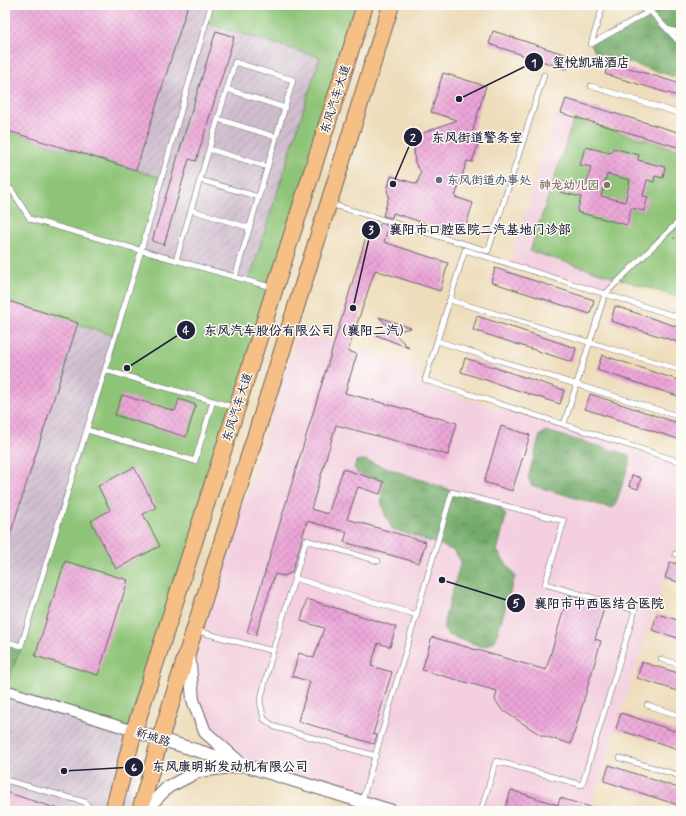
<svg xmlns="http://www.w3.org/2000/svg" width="686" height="816" font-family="Mynerve,'LXGW WenKai TC',sans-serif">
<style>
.built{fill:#f3cfdf}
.industrial{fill:url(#industrial-furrows)}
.grass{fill:#8ec477;stroke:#587359}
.forest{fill:url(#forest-crowns);stroke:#4a6652}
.building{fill:url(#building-cross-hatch);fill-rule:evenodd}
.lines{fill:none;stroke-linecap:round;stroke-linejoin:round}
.service-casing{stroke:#696368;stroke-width:6}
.minor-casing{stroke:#696368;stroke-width:12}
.tertiary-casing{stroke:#696368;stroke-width:14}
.primary-casing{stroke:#696368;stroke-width:18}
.path{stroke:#696368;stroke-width:2;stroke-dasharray:1 3;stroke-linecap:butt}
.service{stroke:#fff;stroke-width:5}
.minor{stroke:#fff;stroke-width:10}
.tertiary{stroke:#fff;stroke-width:12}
.primary{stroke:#f5bf86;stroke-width:16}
.service-dot{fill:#5c6f8a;stroke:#fdfcf7;stroke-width:1.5}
.education-dot{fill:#8d6e63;stroke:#fdfcf7;stroke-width:1.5}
.labels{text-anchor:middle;stroke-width:3;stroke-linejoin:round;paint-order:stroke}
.street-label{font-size:12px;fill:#22223b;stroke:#fdfcf7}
.service-label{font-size:12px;font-weight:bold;fill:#4e5e75;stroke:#fdfcf7;text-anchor:start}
.education-label{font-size:12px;font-weight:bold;fill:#785e54;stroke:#fdfcf7;text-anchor:end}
.leader{fill:none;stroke:#22223b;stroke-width:1.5}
.callout-dot{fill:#22223b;stroke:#fdfcf7;stroke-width:1.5}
.mark-label{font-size:12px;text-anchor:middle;font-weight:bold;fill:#fff}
.callout-label{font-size:13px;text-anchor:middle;font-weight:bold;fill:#22223b;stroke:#fdfcf7;stroke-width:3;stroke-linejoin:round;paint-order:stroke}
</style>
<defs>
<pattern id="industrial-furrows" width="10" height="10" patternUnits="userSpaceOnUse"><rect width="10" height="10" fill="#cfbdce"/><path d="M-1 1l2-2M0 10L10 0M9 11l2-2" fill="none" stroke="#b1a2b2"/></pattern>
<pattern id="forest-crowns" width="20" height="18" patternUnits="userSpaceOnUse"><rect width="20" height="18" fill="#72aa68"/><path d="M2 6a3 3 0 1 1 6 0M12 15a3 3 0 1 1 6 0" fill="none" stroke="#5d8a57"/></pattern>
<pattern id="building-cross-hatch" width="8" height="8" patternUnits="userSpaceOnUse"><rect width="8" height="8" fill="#eca5d8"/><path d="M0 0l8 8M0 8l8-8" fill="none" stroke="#ca8eba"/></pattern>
</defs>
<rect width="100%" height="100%" fill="#fdfcf7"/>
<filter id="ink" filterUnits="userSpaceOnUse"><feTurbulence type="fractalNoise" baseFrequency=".025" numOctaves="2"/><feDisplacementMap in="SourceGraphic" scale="8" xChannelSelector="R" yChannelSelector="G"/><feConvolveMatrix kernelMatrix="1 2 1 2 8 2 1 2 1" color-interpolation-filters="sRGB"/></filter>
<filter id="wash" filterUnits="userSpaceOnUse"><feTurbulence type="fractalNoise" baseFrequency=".012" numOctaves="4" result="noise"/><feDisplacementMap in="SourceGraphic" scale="16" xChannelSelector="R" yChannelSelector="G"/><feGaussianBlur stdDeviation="0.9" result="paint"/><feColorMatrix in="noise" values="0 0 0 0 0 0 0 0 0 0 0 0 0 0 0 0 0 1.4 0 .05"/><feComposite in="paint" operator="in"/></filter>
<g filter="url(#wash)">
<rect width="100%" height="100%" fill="#edb"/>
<path class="built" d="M556 113 681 150V219L605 294 509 264Z
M298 331 421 368 417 383 681 465V528L589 811H392L242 765 205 732 191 677 203 633Z"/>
<path class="industrial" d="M5 5H365L134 731 136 774 127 811H5Z"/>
<path class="grass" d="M211 5H365L134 731 5 690 21 646 115 336 5 300V130L162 178 142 251 249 281 320 57 206 23Z
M574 119 681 150V298L530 251Z"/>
<path class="forest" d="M661 6 681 12V79L595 52 591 44Z
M546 431 629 455 631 459 615 506 610 508 531 485 528 478 540 435Z
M364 460 500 507 506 516 497 551 515 576 495 641 483 647 448 635 444 630V621L461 561 454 551 438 544 392 529C383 510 378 503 384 482L358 474 354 467 357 461Z
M5 641 21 646 5 690Z"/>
<g id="blocks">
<path class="building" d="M5 5H188L136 170 5 130Z
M216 31 234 37 196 161 189 159 164 245 152 241Z
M493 31 570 56 566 69 489 44Z
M609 62 681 84V97L605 74Z
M443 73 486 86 472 133 481 136 472 162 467 161 455 197 473 203 466 225 459 223 456 233 393 213 392 218 383 216 389 196 387 191 391 176 417 184 421 172 415 163 414 151 416 142 425 132 457 120 431 112Z
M566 99 681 133V148L561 113Z
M585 147 611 153 613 148 639 155 638 160 665 167 663 178 655 176 654 182 647 180 643 196 648 197 644 211 631 208 627 225 577 212 581 197 560 192 563 181 586 187 591 167 580 165ZM607 174 630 180 625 202 601 196Z
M381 223 389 226 384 242 448 263 440 291 375 270 348 351 357 354 345 393 457 423 448 455 336 425 311 509 328 514 343 469 384 482 380 494 358 487 347 519 426 542 419 563 344 542 347 532 307 521 292 572 284 576 275 574 256 635 247 632 370 224 379 227Z
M495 268 594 300 590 314 491 282Z
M5 300 78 323 7 544 5 543Z
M615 306 681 328V343L611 321Z
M477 316 576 348 572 362 473 330Z
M379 317 411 328 393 332 409 348 376 335 392 331Z
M602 355 681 381V397L597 370Z
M465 358 564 390 560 404 461 372Z
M590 394 681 424V440L585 409Z
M122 395 175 411 179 399 196 405 186 437 115 415Z
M501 426 530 435 512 491 484 482Z
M134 467 156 508 143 514 160 546 116 569 91 521 110 510 98 486Z
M632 475 641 478 638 489 629 486Z
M65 561 128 580 98 675 35 656Z
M670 562 681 565V583L665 578Z
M568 595 605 605 595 639 601 641 571 744 541 735 502 710 495 700 497 691 422 670 432 637 546 670Z
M307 599 396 627 390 647 378 643 371 666 392 672 373 734 377 735 374 744 298 721 310 682 292 676 299 653 314 658 324 628 301 621Z
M657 614 681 621V639L652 630Z
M642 662 681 674V692L637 678Z
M621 713 681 733V750L616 729Z
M609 765 681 789V806L604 781Z
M511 790 558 805 560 798 597 809 596 811H504Z
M5 792 59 809 58 811H5Z"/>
</g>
</g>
<g filter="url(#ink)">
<use href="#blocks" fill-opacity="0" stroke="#696368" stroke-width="1"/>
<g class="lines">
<g class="service-casing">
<path id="service" d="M603 5 591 44 650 11
M631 5 650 11
M652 5 650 11 681 44
M667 29 681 33
M591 86 681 114
M227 89 285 108
M218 119 276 137
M209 149 268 167
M200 180 259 197
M5 187 11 189 30 219 274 288
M330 204 488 251 544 75
M191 210 250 228
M176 260 235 62 293 80 235 277
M450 300 681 370
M681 318 465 250 425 380 681 462
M437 341 681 417
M213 401 235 408
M564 424 605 294 681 219
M87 430 195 461 213 401 105 370
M675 554 681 556
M294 578 417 615
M197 631 273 651 260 702 264 719 275 727 376 756
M5 641 21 646 141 251 211 5
M273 651 306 540 378 561
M661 659 681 665
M647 705 681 716
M620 758 681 776
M5 782 9 781 85 802 91 811
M362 801 452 492 564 521 545 584 635 610 582 785 496 761 481 811"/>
</g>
<g class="minor-casing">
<path id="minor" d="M5 690 134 731"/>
</g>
<g class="tertiary-casing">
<path id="tertiary" d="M189 653 193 700 205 732 239 762
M134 731 392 811
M144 811 168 787 199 771 239 766"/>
</g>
<g class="primary-casing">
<path id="primary" d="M113 811 134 731 365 5
M140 811 160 739 391 5"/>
</g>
<path class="path" d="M674 238 681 240"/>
<use href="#service" class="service"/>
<use href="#minor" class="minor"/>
<use href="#tertiary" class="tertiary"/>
<use href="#primary" class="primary"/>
</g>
</g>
<circle class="service-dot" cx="439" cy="180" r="4"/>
<circle class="education-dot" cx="607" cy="185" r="4"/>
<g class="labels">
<g class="street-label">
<text transform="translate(335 99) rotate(-72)" y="4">东风汽车大道</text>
<text transform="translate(237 407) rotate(-72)" y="4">东风汽车大道</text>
<text transform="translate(153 737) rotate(18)" y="4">新城路</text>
</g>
<g class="service-label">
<text x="447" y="184">东风街道办事处</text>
</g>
<g class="education-label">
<text x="599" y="189">神龙幼儿园</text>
</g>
</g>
<path class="leader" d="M459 99L534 62M393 184L413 137M353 308L371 230M127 368L186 330M442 580L516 603M64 771L134 767"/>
<g class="callout-dot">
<circle cx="459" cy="99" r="4"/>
<circle cx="393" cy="184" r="4"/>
<circle cx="353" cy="308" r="4"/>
<circle cx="127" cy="368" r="4"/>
<circle cx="442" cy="580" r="4"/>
<circle cx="64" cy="771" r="4"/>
<circle cx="534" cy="62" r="10"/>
<circle cx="413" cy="137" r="10"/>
<circle cx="371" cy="230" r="10"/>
<circle cx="186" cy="330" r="10"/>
<circle cx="516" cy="603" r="10"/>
<circle cx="134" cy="767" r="10"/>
</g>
<g class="mark-label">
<text x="534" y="67">1</text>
<text x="413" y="142">2</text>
<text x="371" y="234">3</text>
<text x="186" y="334">4</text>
<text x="516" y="607">5</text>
<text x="134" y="771">6</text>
</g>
<g class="callout-label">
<text x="591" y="67">玺悦凯瑞酒店</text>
<text x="477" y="142">东风街道警务室</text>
<text x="480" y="234">襄阳市口腔医院二汽基地门诊部</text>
<text x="308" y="335">东风汽车股份有限公司（襄阳二汽）</text>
<text x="599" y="608">襄阳市中西医结合医院</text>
<text x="230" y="771">东风康明斯发动机有限公司</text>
</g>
<rect width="686" height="816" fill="none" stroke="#fdfcf7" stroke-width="20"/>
</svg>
